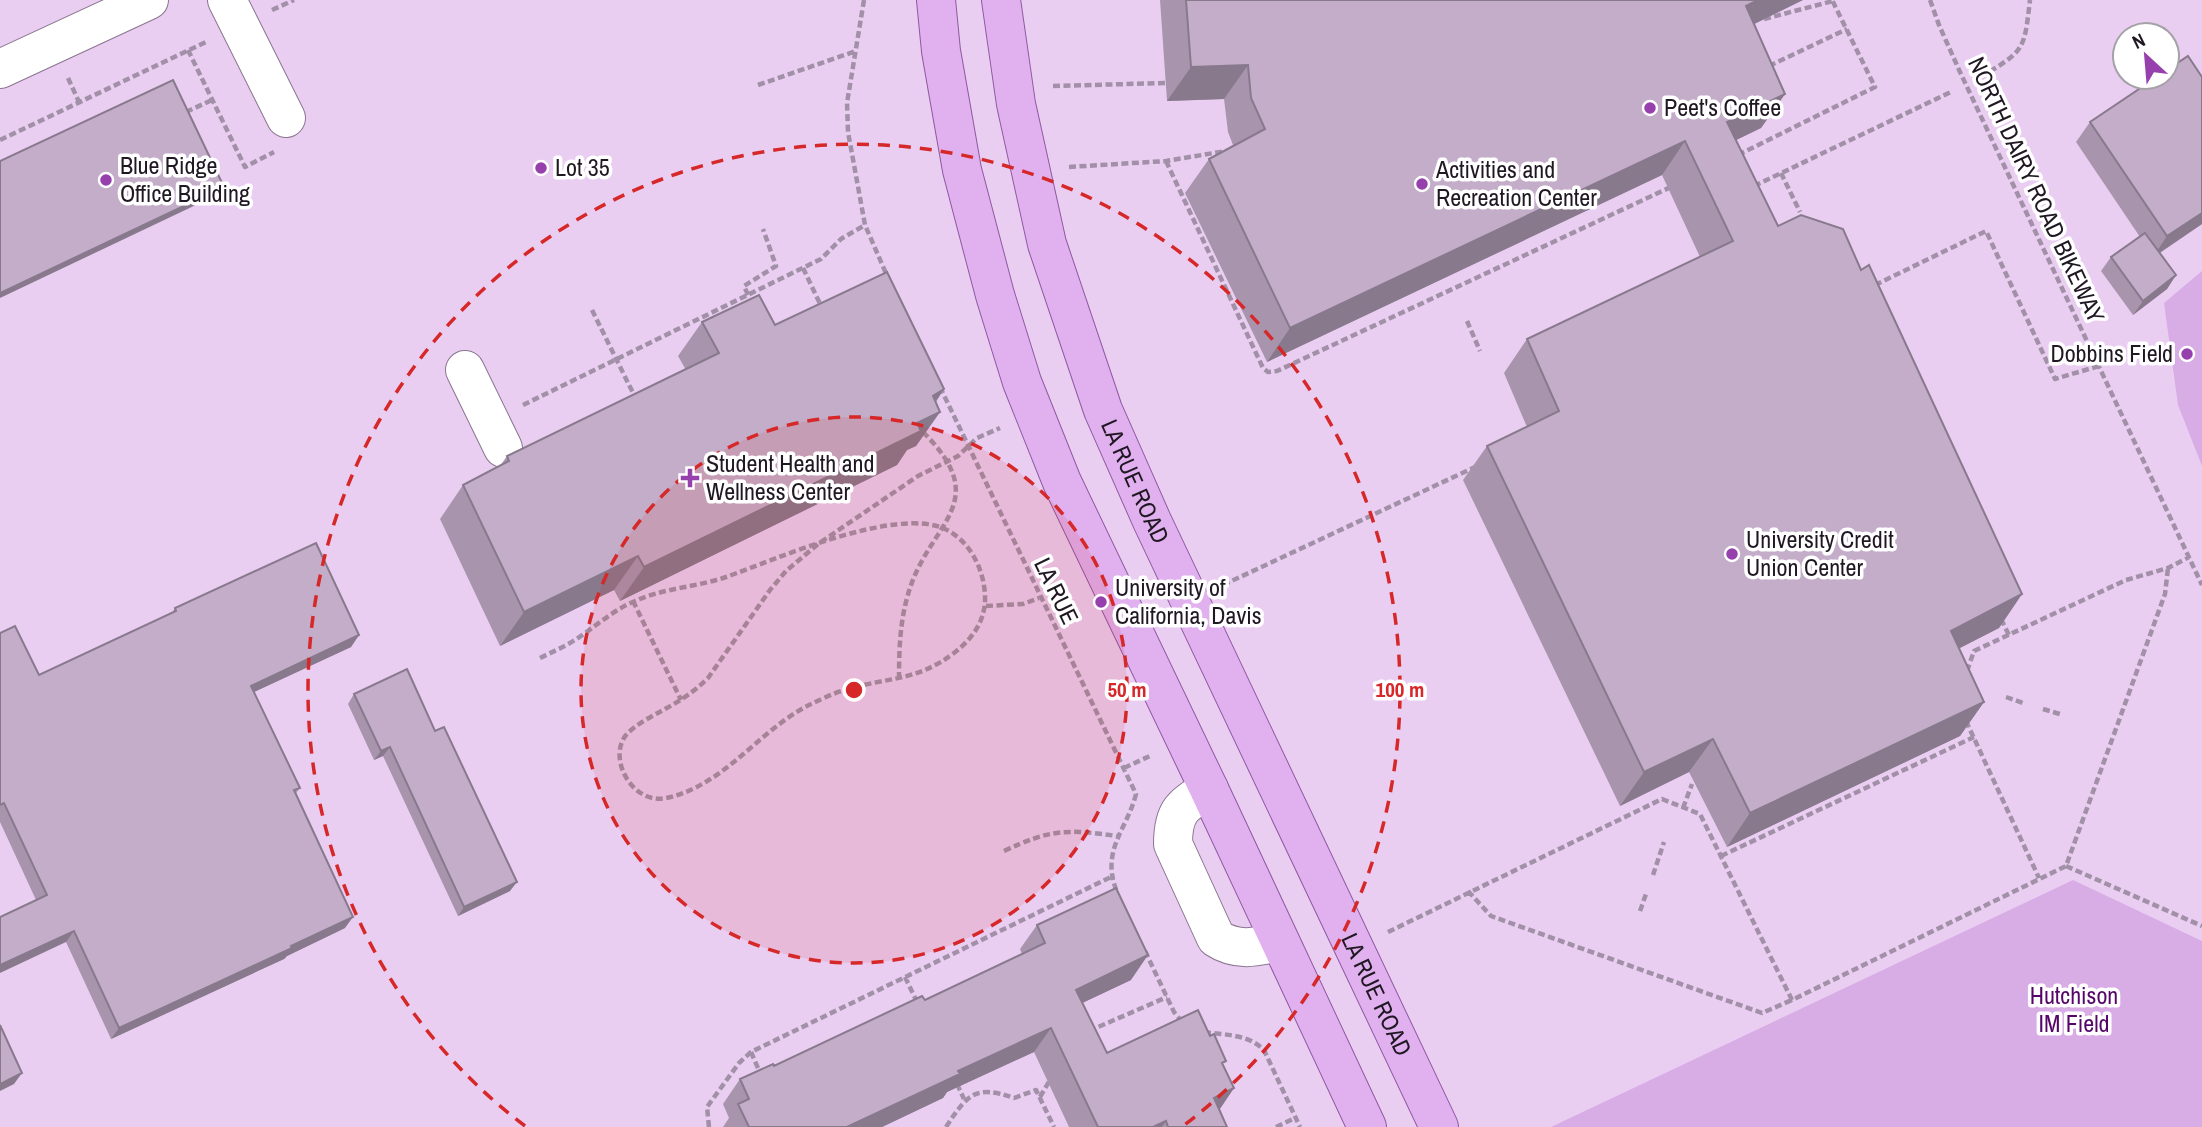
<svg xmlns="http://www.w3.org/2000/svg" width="2202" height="1127" font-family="'Archivo Narrow',sans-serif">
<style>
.built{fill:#eacef2;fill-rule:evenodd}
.green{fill:#d8ace5}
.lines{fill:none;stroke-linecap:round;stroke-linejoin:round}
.minor-casing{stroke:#8a7590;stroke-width:40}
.major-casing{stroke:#8f59a0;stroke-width:40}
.path{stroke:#a190a7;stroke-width:4.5;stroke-dasharray:7 3.5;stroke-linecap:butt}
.minor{stroke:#fff;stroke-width:38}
.major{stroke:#e0b0ef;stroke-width:38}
.wall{fill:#a895ad}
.shaded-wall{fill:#88798d}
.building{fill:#c3adc9;stroke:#88798d;stroke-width:2}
.ring{fill:none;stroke:#d62828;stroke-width:3.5;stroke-dasharray:12 9}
.poi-dot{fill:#9640ad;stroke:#fff;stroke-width:2.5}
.labels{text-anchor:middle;stroke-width:7;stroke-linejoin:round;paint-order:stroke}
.poi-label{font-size:24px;fill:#1f1722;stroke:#fff;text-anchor:start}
.street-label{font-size:24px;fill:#1f1722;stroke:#fff}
.park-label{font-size:24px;fill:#560669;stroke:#fff}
.centre{fill:#d62828;stroke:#fff;stroke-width:3.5}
.ring-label{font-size:21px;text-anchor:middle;font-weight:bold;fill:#d62828;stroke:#fff;stroke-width:7;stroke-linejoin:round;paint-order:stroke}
</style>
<rect width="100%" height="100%" fill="#f5ddfc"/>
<path class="built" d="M0 0H2202V1127H0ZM2125 35H2167V77H2125Z"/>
<path class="green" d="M2202 271V466L2178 405 2164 303Z
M2073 880 2202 941V1127H1551Z"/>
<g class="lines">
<g class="minor-casing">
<path id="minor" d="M227 0 286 118
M0 69 149 0
M465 370 503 448
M1209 789C1183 805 1173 810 1173 844L1216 938C1237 952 1257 947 1280 942"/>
</g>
<g class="major-casing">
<g id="major">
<path d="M936 0 941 51 962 170 995 295 1022 382 1062 482 1209 789 1367 1127"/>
<path id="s1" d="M1001 0 1016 104 1047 244 1103 410 1152 521 1439 1127"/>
</g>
</g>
<path class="path" d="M864 0 847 103 848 132 865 225 888 278
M1930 0 1939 25 1960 72 2202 585
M272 10 294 0
M1764 19 1833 1
M188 50 245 167 274 152
M1769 66 1847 29
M1981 77C2025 50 2024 51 2030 0
M68 78 79 102
M758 85 856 51
M1053 86 1166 83
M186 112 212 100
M0 140 208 41
M1738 155 1875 87 1832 0
M1166 161 1263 368 1268 372 1277 371 1673 186
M1069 167 1166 161 1226 151
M1781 173 1800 212
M1754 186 1953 91
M803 268 822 308
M1875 285 1986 231 2055 379 2099 366
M748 295 744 286 776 266 763 229
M592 310 635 397
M1467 321 1480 351
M940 387 1136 794C1127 830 1100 850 1117 892
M523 405 821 259 841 239 865 225
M1223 585 1475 467
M633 601 681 700
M986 606 1023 604 1039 598
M2001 619 2009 635
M540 658C552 652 564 647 575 640 595 627 613 610 635 601 664 588 697 587 726 577 777 559 895 506 945 529 967 539 981 564 984 586 989 615 976 636 954 653 916 682 886 677 845 690 833 693 820 700 809 705 758 731 724 786 666 798 633 805 607 759 626 735 636 724 651 717 663 710 680 701 694 692 708 678L770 590 786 571 818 544 918 476 958 456 977 438 1000 428
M1967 671 1974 651 2126 580 2168 568 2189 557
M899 679C899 648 900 618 910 588 932 521 994 502 922 431
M2006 697 2023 703
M2043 709 2063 715
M1966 721 2039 878
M1124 768 1152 755
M1683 808 1692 784
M1004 851C1051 829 1066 829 1117 836
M1721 856 1974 737
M2066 866 2202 926
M1653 875 1664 842
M1468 891 1491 916 1762 1013 1792 1000
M1640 911 1646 894
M1388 932 1662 799 1700 814 1792 1000 2066 866 2165 594 2168 568
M1145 951 1174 1012 1183 1023
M905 977 918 1004
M1089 1031 1167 997
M1204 1032C1225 1035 1248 1034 1264 1050L1300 1127
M751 1052 761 1075
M957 1084 964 1099
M1040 1097 1050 1080
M709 1127 707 1107 739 1063 751 1052 1113 876
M946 1127C967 1095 975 1084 1014 1098L1036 1090 1054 1127
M1276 1127 1295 1118"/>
<use href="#minor" class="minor"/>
<use href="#major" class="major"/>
</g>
<path class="wall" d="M1160 0H1803L1754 24 1785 94 1761 128 1736 140 1778 226 1861 270 2022 594 1999 628 1959 648 1984 702 1960 736 1727 847 1689 772 1620 806 1463 480 1487 446 1527 427 1504 373 1527 339 1700 257 1662 175 1267 362 1185 193 1209 159 1233 145 1228 132 1224 99 1167 101Z
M2202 77V224L2160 253 2176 275 2167 289 2133 315 2101 271 2111 257 2140 237 2076 142 2090 122Z
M702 322 775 325 944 389 936 402 940 412 916 446 907 450 897 465 620 601 614 590 500 646 440 519 463 485 500 466 507 456 686 370 678 356Z
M175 608 359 635 351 647 254 692 300 788 296 793 345 928 287 956 284 959 111 1039 66 942 36 900 0 822V633L39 675 172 613Z
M354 694 510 891 458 916 383 756 374 760 348 704Z
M1037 925 1131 980 1082 1003 1107 1053 1223 1065 1234 1088 1220 1109 1227 1127H1069L1034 1052 947 1092 943 1098 882 1127H723L729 1118 723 1104 740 1079 774 1066 925 1000 1022 954 1020 949Z"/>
<path class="shaded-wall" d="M1758 0H1803L1722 40 1746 6Z
M1248 65 1224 99 1167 101 1191 67Z
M1785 94 1761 128 1703 156 1727 122Z
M1685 141 1662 175 1267 362 1290 328Z
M224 187 219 194 0 298V293Z
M2202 213V224L2153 257 2167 236Z
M2176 275 2167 289 2133 315 2143 301Z
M944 389 923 420 940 412 916 446 907 450 897 465 620 601 644 567Z
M638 556 614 590 500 646 524 612Z
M2022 594 1999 628 1927 665 1951 631Z
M359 635 351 647 243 697 251 686Z
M1984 702 1960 736 1727 847 1750 813Z
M1713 739 1689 772 1620 806 1644 772Z
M390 747 383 756 374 760 381 751Z
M517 882 510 891 458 916 464 907Z
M353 917 345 928 287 956 284 959 111 1039 119 1028Z
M74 931 66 942 0 973V965Z
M1148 955 1131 980 1059 1014 1076 990Z
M1051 1028 1034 1052 947 1092 943 1098 882 1127H847L958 1071Z
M22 1073 14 1084 0 1091V1084Z
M1234 1088 1217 1113 1214 1098Z
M1166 1121 1162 1127H1153Z"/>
<path class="building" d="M1186 0H1758L1746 6 1785 94 1727 122 1778 226 1801 215 1843 229 1861 270 1869 265 2022 594 1951 631 1984 702 1750 813 1713 739 1644 772 1487 446 1559 411 1527 339 1733 241 1685 141 1290 328 1209 159 1265 129 1251 98 1248 65 1191 67Z
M2188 56 2202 77V213L2167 236 2090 122 2157 77H2167V70Z
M173 80 224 187 0 293V161Z
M2145 233 2176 275 2143 301 2111 257Z
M887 272 944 389 933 396 940 412 917 423 921 431 644 567 638 556 524 612 463 485 509 461 507 456 719 353 702 322 759 295 775 325Z
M316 543 359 635 251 686 300 788 294 790 353 917 291 946 292 948 119 1028 74 931 0 965V917L47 895 4 803 0 805V633L15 626 39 675 176 611 175 608Z
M407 669 435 731 444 727 517 882 464 907 390 747 381 751 354 694Z
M1116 888 1148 955 1076 990 1107 1053 1198 1010 1210 1036 1214 1034 1226 1061 1222 1063 1234 1088 1214 1098 1227 1127H1168L1166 1121 1153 1127H1098L1051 1028 958 1071 960 1074 847 1127H749L738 1104 749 1099 740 1079 773 1064 774 1066 922 996 925 1000 1045 943 1037 925Z
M0 1025 22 1073 0 1084Z"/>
<circle cx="854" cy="690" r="273" fill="#d62828" fill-opacity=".12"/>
<g class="ring">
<circle cx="854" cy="690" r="273"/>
<path d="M525 1126A546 546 0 1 1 1183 1126"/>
</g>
<g class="poi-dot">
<circle cx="1650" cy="108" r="7"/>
<circle cx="541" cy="168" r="7"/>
<circle cx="106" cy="180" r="7"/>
<circle cx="1422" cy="184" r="7"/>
<circle cx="2187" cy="354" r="7"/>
<path d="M686.5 467.5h7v7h7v7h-7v7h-7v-7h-7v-7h7z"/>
<circle cx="1732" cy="554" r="7"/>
<circle cx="1101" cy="602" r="7"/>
</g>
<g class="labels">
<g class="poi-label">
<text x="1664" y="116">Peet's Coffee</text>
<text x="120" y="174">Blue Ridge<tspan x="120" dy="28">Office Building</tspan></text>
<text x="555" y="176">Lot 35</text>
<text x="1436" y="178">Activities and<tspan x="1436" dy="28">Recreation Center</tspan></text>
<text x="2173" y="362" text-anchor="end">Dobbins Field</text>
<text x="706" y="472">Student Health and<tspan x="706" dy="28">Wellness Center</tspan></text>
<text x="1746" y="548">University Credit<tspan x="1746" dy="28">Union Center</tspan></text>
<text x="1115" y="596">University of<tspan x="1115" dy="28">California, Davis</tspan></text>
</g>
<g class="street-label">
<text transform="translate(2036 190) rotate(65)" y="8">NORTH DAIRY ROAD BIKEWAY</text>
<text dy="8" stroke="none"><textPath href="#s1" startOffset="502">LA RUE ROAD</textPath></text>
<text transform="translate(1056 591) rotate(64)" y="8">LA RUE</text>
<text dy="8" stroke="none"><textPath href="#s1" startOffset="1069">LA RUE ROAD</textPath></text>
</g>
<g class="park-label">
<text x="2074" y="1004">Hutchison<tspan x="2074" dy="28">IM Field</tspan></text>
</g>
</g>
<circle cx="854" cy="690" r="10" class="centre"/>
<g class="ring-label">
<text x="1127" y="697">50 m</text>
<text x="1400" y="697">100 m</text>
</g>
<g transform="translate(2146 56) rotate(334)"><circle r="33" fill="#ffffff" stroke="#a5a2a7" stroke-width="2"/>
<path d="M0-5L12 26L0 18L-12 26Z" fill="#9640ad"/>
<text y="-10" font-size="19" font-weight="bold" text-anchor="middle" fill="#1f1722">N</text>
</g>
</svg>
